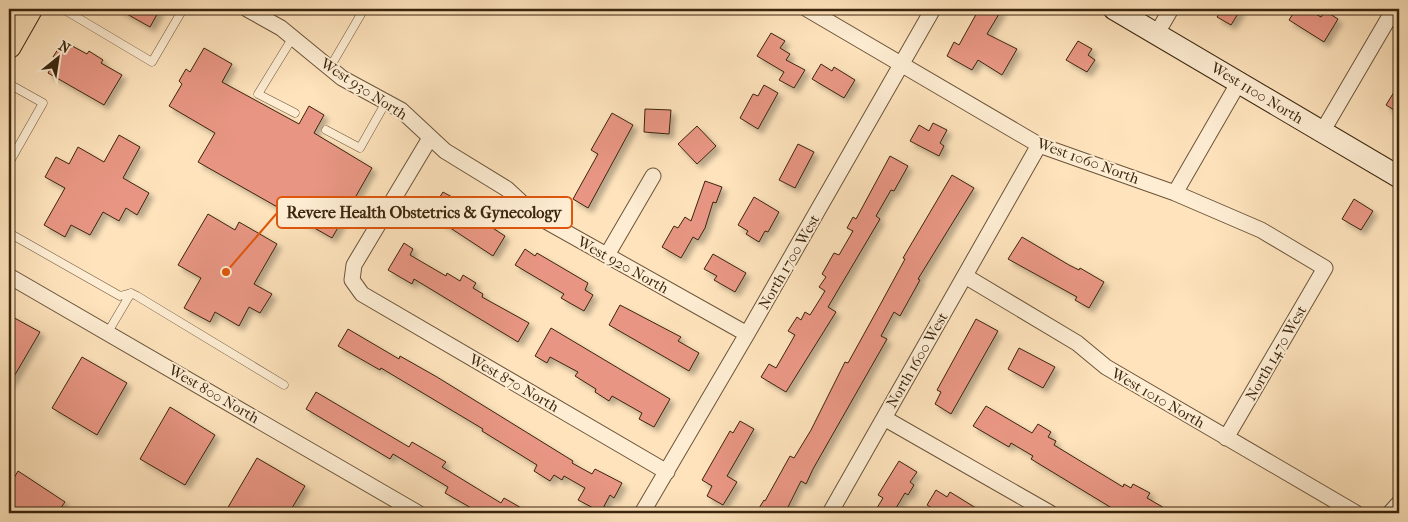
<svg xmlns="http://www.w3.org/2000/svg" width="1408" height="522" font-family="'IM FELL French Canon',serif">
<style>
.building{fill:#e89683;stroke:#3a250d;filter:url(#shadow)}
.lines{fill:none;stroke-linecap:round;stroke-linejoin:round}
.lane-casing{stroke:#6b5439;stroke-width:9}
.street-casing{stroke:#6b5439;stroke-width:17}
.secondary-casing{stroke:#3a250d;stroke-width:23}
.primary-casing{stroke:#3a250d;stroke-width:26}
.lane{stroke:#feedd3;stroke-width:8}
.street{stroke:#feedd3;stroke-width:15}
.secondary{stroke:#feedd3;stroke-width:21}
.primary{stroke:#fee3bc;stroke-width:24}
.labels{text-anchor:middle;stroke-width:4;stroke-linejoin:round;paint-order:stroke}
.street-label{font-size:15px;fill:#3a250d;stroke:#feedd3}
.leader{fill:none;stroke:#df560c;stroke-width:2}
.callout-dot{fill:#df560c;stroke:#feedd3;stroke-width:2}
.callout{fill:#feedd3;stroke:#df560c;stroke-width:2}
.callout-label{font-size:16px;text-anchor:middle;font-weight:bold;fill:#3a250d}
</style>
<defs>
<filter id="shadow"><feDropShadow dx="4.5" dy="4.5" stdDeviation="2.5" flood-color="#0004"/></filter>
</defs>
<rect width="100%" height="100%" fill="#fee3bc"/>
<filter id="stains"><feTurbulence type="fractalNoise" baseFrequency=".004" numOctaves="4"/><feColorMatrix values="0 0 0 0 .2 0 0 0 0 .09 0 0 0 0 .02 0 0 0 .5 -.17"/></filter>
<radialGradient id="worn" r=".72"><stop offset=".6" stop-color="#630" stop-opacity="0"/><stop offset="1" stop-color="#630" stop-opacity=".3"/></radialGradient>
<path class="building" d="M118 9H160L150 27Z
M979 9H1002L987 34 1017 49 1002 75 978 60 972 70 947 56 954 42 959 45Z
M1222 9H1241L1231 25 1217 17Z
M1296 9H1307L1321 17 1325 11 1338 19 1324 42 1289 20Z
M771 33 785 41 780 48 790 54 786 60 805 70 794 88 779 80 784 72 757 56Z
M63 41 87 54 89 51 103 60 101 63 122 75 104 105 48 73 56 59 53 57Z
M1078 41 1092 49 1088 55 1095 60 1087 72 1066 60Z
M204 48 232 64 222 82 299 124 309 106 324 115 314 133 372 168 332 238 198 162 215 133 169 106 182 84 179 81 186 69 190 72Z
M821 64 832 71 834 67 855 80 844 98 812 79Z
M1399 84V113L1386 105Z
M764 85 778 93 758 129 740 118 753 94 758 96Z
M645 109 671 110 669 134 644 132Z
M612 113 633 125 588 208 573 199 598 154 591 150Z
M933 123 947 130 940 143 944 146 939 156 910 141 919 125 929 131Z
M697 126 716 146 697 164 678 144Z
M119 135 140 147 123 178 149 193 137 215 126 208 119 221 103 212 90 235 71 225 65 237 44 225 65 188 45 177 56 157 69 164 78 147 104 162Z
M798 144 814 152 795 188 779 180Z
M890 156 908 166 894 191 891 190 876 216 880 219 828 307 836 312 786 392 761 377 769 364 776 368 795 335 788 331 797 317 801 320 805 312 810 315 825 291 819 287 826 277 822 274 834 253 839 255 853 231 847 228 853 217 856 219Z
M952 175 974 188 918 279 920 280 900 316 894 312 881 336 887 339 813 469 806 484 801 481 785 513H756L764 500 765 501 790 456 794 458 811 430 845 362 848 363 880 305 905 259 903 258Z
M705 181 722 187 716 203 713 202 705 228 698 240 693 237 681 258 662 247 674 226 678 228 685 217 691 221Z
M443 192 495 221 491 227 505 236 493 256 429 214Z
M754 197 779 212 768 232 765 231 759 242 746 234 748 231 738 225Z
M1354 199 1373 211 1361 230 1342 219Z
M208 214 235 230 239 222 277 244 254 284 272 294 260 313 249 307 239 326 215 312 210 322 184 308 201 278 178 265Z
M1022 237 1069 265 1079 270 1080 268 1104 282 1089 308 1075 300 1077 297 1008 259Z
M404 243 413 249 410 255 446 276 447 273 460 281 463 275 476 283 473 288 483 294 482 297 529 323 518 342 414 279 412 284 388 270Z
M525 249 535 256 537 253 588 283 585 290 593 295 584 311 561 298 564 294 515 265Z
M713 254 746 273 735 292 714 280 717 276 704 269Z
M620 305 681 337 678 341 699 353 689 371 609 325Z
M9 315 40 332 9 385Z
M976 319 998 331 951 414 935 404 941 392 937 390Z
M551 328 670 399 654 427 639 419 642 413 612 396 609 401 595 392 596 389 575 376 578 372 550 357 547 363 535 356Z
M348 329 399 359 400 356 437 377 573 461 572 463 592 474 595 469 622 483 614 498 610 495 601 512 578 500 585 488 564 476 562 480 554 475 550 481 534 471 537 465 482 431 483 429 381 368 380 370 338 346Z
M1019 348 1055 367 1043 388 1008 369Z
M82 357 127 383 97 435 52 408Z
M316 392 409 447 412 442 446 462 442 467 501 503 504 498 530 513H480L445 493 448 487 393 454 390 459 306 409Z
M986 406 1032 433 1038 424 1051 432 1048 437 1056 441 1054 445 1123 487 1124 484 1131 488 1133 484 1150 493 1147 498 1173 513H1120L1031 459 1033 456 1011 443 1009 447 973 426Z
M170 407 215 435 185 485 140 459Z
M740 421 754 429 727 476 737 482 723 505 707 496 712 486 702 480 730 431 733 433Z
M257 458 305 486 289 513H234L227 509Z
M899 461 917 472 910 482 914 485 908 495 905 493 893 513H874L883 498 878 495Z
M18 471 65 502 57 513H9V487Z
M936 490 947 497 950 492 984 513H940L927 505Z"/>
<g class="lines">
<g class="lane-casing">
<path id="lane" d="M63 9 152 62 183 9
M293 37 258 94 295 113
M329 69 364 9
M9 84 43 103 9 163
M326 130 360 148 386 102
M9 233 120 296 131 293 137 296 284 385
M108 332 131 293"/>
</g>
<g class="street-casing">
<path id="street" d="M247 9 281 28 342 78 401 110 445 151 507 189 535 215 747 334
M807 9 1039 145 1175 193 1261 230 1325 268 1226 438
M1157 33 1171 9
M1322 132 1394 9
M430 138 354 265 352 280 362 294 667 472
M1175 193 1239 82
M607 255 653 176
M9 276 418 513
M965 276 1077 343 1106 367 1356 513
M884 418 1050 513
M642 513 747 334 933 9
M830 513 1039 145
M1390 513 1399 503"/>
</g>
<g class="secondary-casing">
<path id="secondary" d="M1114 9 1399 177"/>
</g>
<g class="primary-casing">
<path id="primary" d="M9 46 30 9"/>
</g>
<use href="#lane" class="lane"/>
<use href="#street" class="street"/>
<use href="#secondary" class="secondary"/>
<use href="#primary" class="primary"/>
</g>
<g class="labels">
<g class="street-label">
<text transform="translate(364 89) rotate(33)" y="5">West 930 North</text>
<text transform="translate(1257 93) rotate(31)" y="5">West 1100 North</text>
<text transform="translate(1088 161) rotate(20)" y="5">West 1060 North</text>
<text transform="translate(789 262) rotate(-60)" y="5">North 1700 West</text>
<text transform="translate(623 265) rotate(29)" y="5">West 920 North</text>
<text transform="translate(1276 353) rotate(-60)" y="5">North 1470 West</text>
<text transform="translate(917 360) rotate(-60)" y="5">North 1600 West</text>
<text transform="translate(514 383) rotate(30)" y="5">West 870 North</text>
<text transform="translate(214 394) rotate(30)" y="5">West 800 North</text>
<text transform="translate(1158 398) rotate(30)" y="5">West 1010 North</text>
</g>
</g>
<path class="leader" d="M226 272L277 213"/>
<circle class="callout-dot" cx="226" cy="272" r="5"/>
<rect class="callout" x="277" y="197" width="295" height="31" rx="5"/>
<g class="callout-label">
<text x="424" y="218">Revere Health Obstetrics &amp; Gynecology</text>
</g>
<rect width="1408" height="522" fill="none" stroke="#fee3bc" stroke-width="30"/>
<rect x="10" y="10" width="1388" height="502" fill="none" stroke="#3a250d" stroke-width="2.5"/>
<rect x="15" y="15" width="1378" height="492" fill="none" stroke="#3a250d"/>
<g transform="translate(58 58) rotate(30)" stroke="#feedd3" stroke-width="4" paint-order="stroke">
<path d="M0-4L9 19L0 12L-9 19Z" fill="#3a250d"/>
<text y="-8" font-size="14" font-weight="bold" text-anchor="middle" fill="#3a250d">N</text>
</g>
<rect width="100%" height="100%" filter="url(#stains)"/>
<rect width="100%" height="100%" fill="url(#worn)"/>
</svg>
